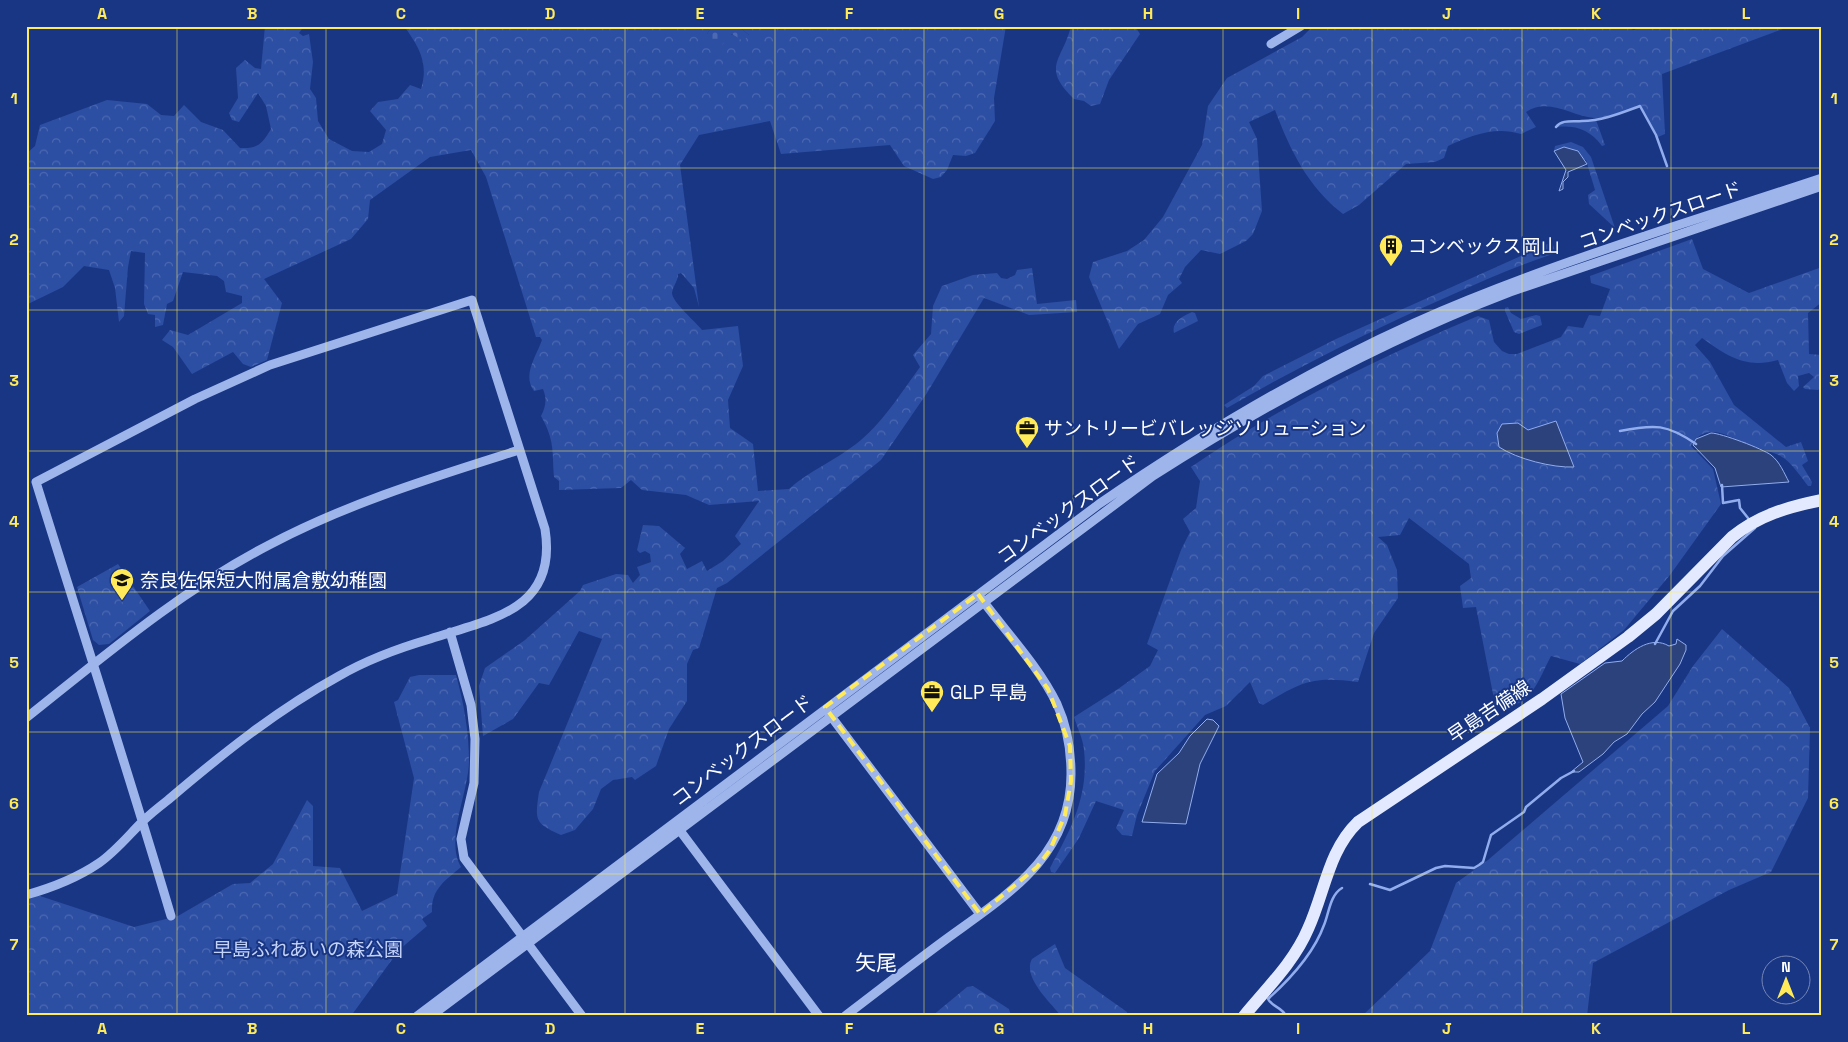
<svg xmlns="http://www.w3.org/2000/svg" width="1848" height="1042" font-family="'Space Grotesk','Noto Sans JP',sans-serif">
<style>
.forest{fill:url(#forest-crowns)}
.cemetery{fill:url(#cemetery-stones)}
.water{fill:#2c427c;stroke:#91adee}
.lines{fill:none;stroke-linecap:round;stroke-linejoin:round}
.stream{stroke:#91adee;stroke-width:2.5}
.minor{stroke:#9eb5ec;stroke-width:9}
.major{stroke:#e3eaff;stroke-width:12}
.marked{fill:none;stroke:#ffeb59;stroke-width:4;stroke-dasharray:10 6;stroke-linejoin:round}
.grid{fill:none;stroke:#ffeb59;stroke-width:1;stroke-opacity:0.55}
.labels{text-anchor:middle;stroke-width:4;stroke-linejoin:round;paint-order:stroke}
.street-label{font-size:19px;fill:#fff;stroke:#193684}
.poi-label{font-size:19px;fill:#fff;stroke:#193684;text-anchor:start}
.park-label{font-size:19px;fill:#c4d3f9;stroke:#193684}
.quarter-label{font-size:21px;fill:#fff;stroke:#193684}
.neatline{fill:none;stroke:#ffeb59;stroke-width:2}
.grid-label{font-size:16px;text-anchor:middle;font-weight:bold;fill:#ffeb59}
</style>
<defs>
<pattern id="forest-crowns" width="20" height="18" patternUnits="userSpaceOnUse" patternTransform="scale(1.25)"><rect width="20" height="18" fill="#2c4ea3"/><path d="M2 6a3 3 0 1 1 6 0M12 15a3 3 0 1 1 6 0" fill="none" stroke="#4c69b1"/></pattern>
<pattern id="cemetery-stones" width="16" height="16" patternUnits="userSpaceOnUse" patternTransform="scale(1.25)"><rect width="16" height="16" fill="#2c4ea3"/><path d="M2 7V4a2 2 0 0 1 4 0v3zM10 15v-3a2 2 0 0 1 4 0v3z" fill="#4c69b1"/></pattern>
</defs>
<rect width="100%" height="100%" fill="#193684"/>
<path class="forest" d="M265 26H304L299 33 303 36 309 34 313 62 310 89 316 98 318 121 329 139 352 151 369 152 382 144 386 130 370 111 378 102 398 99 410 85 421 89C429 63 419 47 404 26H712L707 34 749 35 738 26H1006L994 98 995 121 975 153 966 156 953 155 947 170 941 177 933 179 904 166 890 145 781 154 770 121 699 135 680 165 699 307 694 288 681 273 678 274C678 281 673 286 672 293 672 302 696 322 702 330L738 326 743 366 728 400 730 428 753 444 758 491 789 489C809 471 834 461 856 444 882 424 901 393 920 367L913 355 931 334 933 306 942 286 973 275 997 273 1001 278 1007 279 1015 275 1017 270 1032 268 1037 304 1076 300 1077 312 1029 315 984 298 927 393 881 460 727 583 717 588 699 648 693 650 687 664V701L669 729 656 766 635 780 632 777 613 780 601 789 593 809 575 830 561 835C534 823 535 820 539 792L602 639 579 631 549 685 539 683 513 719 483 736 479 686 485 668 525 640 580 591 583 585 616 574 628 575 633 583 640 575 637 567 651 562 650 554 645 551 640 553 637 550 643 525 659 526 685 548 680 554 687 569 702 561 707 571 723 561 741 544 735 536 759 501 709 505 686 495 642 490 631 480 621 488 559 490V481L554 477C552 451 555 441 541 416 546 406 547 399 543 389L534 391C522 375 536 357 542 340L540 337H536L486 177 471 150 430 157 370 200 368 219 351 239 264 279 282 303 267 360 251 367 243 364 233 352 192 374 173 347 162 340 170 330 188 335 242 303V296L226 292 224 281 217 276 183 272 173 301 167 304 163 325 155 327V315L148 314 144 304 145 253 131 251 128 267 124 316 119 322 115 288 109 270 84 266 63 287 26 305V154L35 146 40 125 107 100 147 104 161 115 174 116 184 105 201 122 223 130 240 148C258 149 262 144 271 129L266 106 258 93 239 122 232 120 229 113 238 98 236 68 245 60 255 68 261 69Z
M1071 26H1135L1140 34 1109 80 1100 104 1091 106 1084 101 1074 99C1040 67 1063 60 1071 26Z
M1313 26H1622L1634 30 1644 26H1791L1662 74 1665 134 1658 137 1640 105C1627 110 1609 119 1594 118 1571 116 1549 97 1526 112L1536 127 1521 134C1495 126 1472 135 1448 146L1444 158 1435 162 1406 164 1359 205 1343 214C1308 187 1290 150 1275 110L1249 122 1257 139 1262 211 1253 234 1246 241 1220 254 1201 250 1185 267 1179 279 1182 283 1168 295 1160 314 1138 324 1119 349 1089 277 1093 262 1127 251 1144 240 1163 217 1202 145 1208 106 1227 78 1302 37Z
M1596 120 1605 145 1602 146C1590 130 1576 125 1557 127L1562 123Z
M1571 142 1583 147 1591 157 1615 228 1589 204 1588 195 1595 190 1586 160 1557 149 1554 151 1555 146Z
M1692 239 1703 269 1749 293 1822 267V302L1808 313 1809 354 1822 355V387L1818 390 1805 389 1803 387 1814 377 1809 373 1798 376 1799 386 1794 391 1787 383 1778 360C1746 369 1727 356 1702 338L1695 345 1710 362 1734 405 1786 447 1801 442 1808 461 1802 465 1812 482 1811 486H1808C1802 478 1791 462 1782 457 1772 451 1759 449 1749 445 1729 437 1706 420 1691 446L1713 469 1721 504 1670 575 1624 630 1580 664 1551 656C1539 678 1530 713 1498 704L1493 694 1476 607 1463 608 1460 586 1471 578 1469 564 1409 518 1400 535 1378 537 1387 545 1397 570 1398 598 1374 633 1358 682C1311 676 1302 682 1263 705L1259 703 1250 682 1226 706 1205 715 1155 771 1137 815 1132 836 1122 835 1116 828 1124 810 1096 801 1079 838 1055 873 1051 872 1050 868C1071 829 1089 796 1084 750 1083 739 1077 727 1074 717L1118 689 1150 666 1158 650 1147 644 1181 550 1190 532 1183 519 1196 508 1200 481 1191 467C1280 406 1378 358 1478 316L1489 320 1494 342 1502 351 1509 354H1517L1561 337 1568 326 1583 328 1589 315 1600 316 1610 289 1591 283 1590 276Z
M1552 242 1556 253C1519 265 1483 281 1447 297 1372 330 1298 367 1227 408L1224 405 1254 386 1263 376 1336 339Z
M1508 307 1511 313 1521 319 1536 315 1540 316 1542 325 1519 334 1514 332 1505 311V308Z
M1192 312 1195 313 1198 321 1174 333C1171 322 1183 316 1192 312Z
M118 564 150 611 109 644 99 645 93 640 77 587Z
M1722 629 1789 688 1810 728 1808 798 1771 872 1729 890 1593 963 1587 1016H1362L1430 951 1456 883 1488 860 1668 706 1693 666Z
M419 675H456C464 704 469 732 469 762 468 794 445 840 461 867 445 881 431 889 432 912L422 919 427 926 399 950 351 1016H26V916L29 913 26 899 37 895 134 927 178 916 233 884 250 883 273 864 307 800 313 806V866L340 868 362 911 397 894 414 778 394 702 398 700 410 677Z
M1055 944 1065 968 1127 1012 1128 1016H1061C1050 1002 1022 977 1032 959Z
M973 986 1009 1009 1011 1016H932L967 987Z"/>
<path class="cemetery" d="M712 26H738L749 35 743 41 732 34 719 48 707 34Z"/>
<path class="water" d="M1564 147 1578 151 1587 164 1568 172V177L1563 182V189L1559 191 1566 170 1554 151Z
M1556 421 1574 467C1553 468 1517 459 1499 447L1497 433 1502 424 1518 423 1528 430Z
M1711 433C1721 433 1763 449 1771 455 1780 462 1784 473 1789 482L1721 487 1715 468 1693 445 1696 439Z
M1677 639 1686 645V650L1680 664 1655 702 1642 714 1627 734 1614 742 1603 754 1579 772H1571L1583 762 1565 718 1561 694 1605 663 1622 661C1634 649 1652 636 1669 646L1676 644Z
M1207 719 1213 720 1219 726 1200 764 1186 824 1142 822 1157 774 1179 753 1190 736Z"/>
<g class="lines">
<path class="stream" d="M1556 127C1562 119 1573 122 1582 121 1602 121 1621 113 1640 106L1656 135 1667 166
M1620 431C1655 424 1667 424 1696 444
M1722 485 1723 503 1739 500 1740 508 1748 518
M1655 644 1673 611 1700 586 1723 556 1755 528
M1370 884 1390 890 1436 868 1445 866 1474 868 1479 865 1483 862 1491 835 1524 812 1526 807 1561 778 1574 771
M1286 1016C1282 1007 1272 1007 1268 999 1289 980 1314 953 1324 925 1329 913 1330 895 1342 888"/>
<path class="minor" d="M1271 44 1301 26
M450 632 471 705 475 739 474 783 461 839 464 858 582 1016
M827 711 980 914
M26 718C104 656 180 591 269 545 348 503 434 477 519 450
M675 824 819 1016
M26 895C51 888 77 878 99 863 115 852 128 836 142 822 150 814 159 807 168 800 222 754 277 710 339 676 367 660 399 648 430 639 490 619 558 611 545 529L472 300 270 365 195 399 36 482C81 627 128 771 171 916
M417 1016 1099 504C1200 435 1303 373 1414 323 1544 265 1687 223 1822 178
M431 1016 1153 476C1266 404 1384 340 1510 292L1822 186
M845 1016C878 991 911 965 945 940 1005 896 1071 858 1071 774 1071 750 1067 726 1057 704 1038 665 1005 631 980 597"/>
<path class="major" d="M1244 1016C1267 988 1294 962 1308 929 1325 892 1328 851 1358 822L1542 699 1628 637 1656 614 1732 537C1759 515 1788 507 1822 500"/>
</g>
<path class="marked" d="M978 594 1048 689 1070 746 1071 781 1065 815 1050 850 1037 867 980 914 825 707Z"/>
<path class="grid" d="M177 26V1016M326 26V1016M476 26V1016M625 26V1016M775 26V1016M924 26V1016M1073 26V1016M1223 26V1016M1372 26V1016M1522 26V1016M1671 26V1016M26 168H1822M26 310H1822M26 451H1822M26 592H1822M26 732H1822M26 874H1822"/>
<defs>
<g id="building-pin" transform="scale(1.25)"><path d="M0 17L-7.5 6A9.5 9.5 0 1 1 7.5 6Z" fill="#ffeb59" stroke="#193684"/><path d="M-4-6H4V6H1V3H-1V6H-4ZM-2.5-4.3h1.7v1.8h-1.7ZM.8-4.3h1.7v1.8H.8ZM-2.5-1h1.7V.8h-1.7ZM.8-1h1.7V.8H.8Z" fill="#111"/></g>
<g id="office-pin" transform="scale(1.25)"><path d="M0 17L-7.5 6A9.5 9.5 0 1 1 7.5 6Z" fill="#ffeb59" stroke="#193684"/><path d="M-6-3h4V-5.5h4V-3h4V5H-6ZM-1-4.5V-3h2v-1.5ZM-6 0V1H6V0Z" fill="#111"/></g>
<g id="school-pin" transform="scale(1.25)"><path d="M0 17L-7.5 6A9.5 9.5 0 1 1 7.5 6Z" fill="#ffeb59" stroke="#193684"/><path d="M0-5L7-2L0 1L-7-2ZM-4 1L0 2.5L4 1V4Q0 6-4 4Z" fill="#111"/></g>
</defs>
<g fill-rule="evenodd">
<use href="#building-pin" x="1391" y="246"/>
<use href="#office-pin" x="1027" y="428"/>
<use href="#school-pin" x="122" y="580"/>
<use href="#office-pin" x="932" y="692"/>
</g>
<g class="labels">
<g class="street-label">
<text transform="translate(1660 215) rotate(-19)" y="7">コンベックスロード</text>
<text transform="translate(1068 509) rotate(-36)" y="7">コンベックスロード</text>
<text transform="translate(1489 711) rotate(-34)" y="7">早島吉備線</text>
<text transform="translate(742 750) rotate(-37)" y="7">コンベックスロード</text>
</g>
<g class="poi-label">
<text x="1408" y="253">コンベックス岡山</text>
<text x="1044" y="435">サントリービバレッジソリューション</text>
<text x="140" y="587">奈良佐保短大附属倉敷幼稚園</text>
<text x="950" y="699">GLP 早島</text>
</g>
<g class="park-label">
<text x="308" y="956">早島ふれあいの森公園</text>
</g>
<g class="quarter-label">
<text x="876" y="970">矢尾</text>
</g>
</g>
<rect width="1848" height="1042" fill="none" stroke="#193684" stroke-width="55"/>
<g transform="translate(1786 980)"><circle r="24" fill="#193684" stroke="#7586b5"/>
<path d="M0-4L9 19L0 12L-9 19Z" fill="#ffeb59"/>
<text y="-8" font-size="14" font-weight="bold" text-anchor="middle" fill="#ffffff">N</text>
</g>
<rect x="28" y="28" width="1792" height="986" class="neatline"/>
<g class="grid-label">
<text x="102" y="19">A</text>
<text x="252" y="19">B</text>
<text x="401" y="19">C</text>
<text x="550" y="19">D</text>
<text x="700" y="19">E</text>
<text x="849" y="19">F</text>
<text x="999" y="19">G</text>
<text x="1148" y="19">H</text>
<text x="1298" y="19">I</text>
<text x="1447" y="19">J</text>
<text x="1596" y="19">K</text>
<text x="1746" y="19">L</text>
<text x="14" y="104">1</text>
<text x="1834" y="104">1</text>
<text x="14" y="245">2</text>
<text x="1834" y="245">2</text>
<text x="14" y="386">3</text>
<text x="1834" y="386">3</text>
<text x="14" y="527">4</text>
<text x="1834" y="527">4</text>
<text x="14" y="668">5</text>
<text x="1834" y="668">5</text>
<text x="14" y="809">6</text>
<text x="1834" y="809">6</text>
<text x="14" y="950">7</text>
<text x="1834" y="950">7</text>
<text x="102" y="1034">A</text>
<text x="252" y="1034">B</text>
<text x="401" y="1034">C</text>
<text x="550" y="1034">D</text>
<text x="700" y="1034">E</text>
<text x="849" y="1034">F</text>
<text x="999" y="1034">G</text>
<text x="1148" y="1034">H</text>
<text x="1298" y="1034">I</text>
<text x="1447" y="1034">J</text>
<text x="1596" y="1034">K</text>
<text x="1746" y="1034">L</text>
</g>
</svg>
